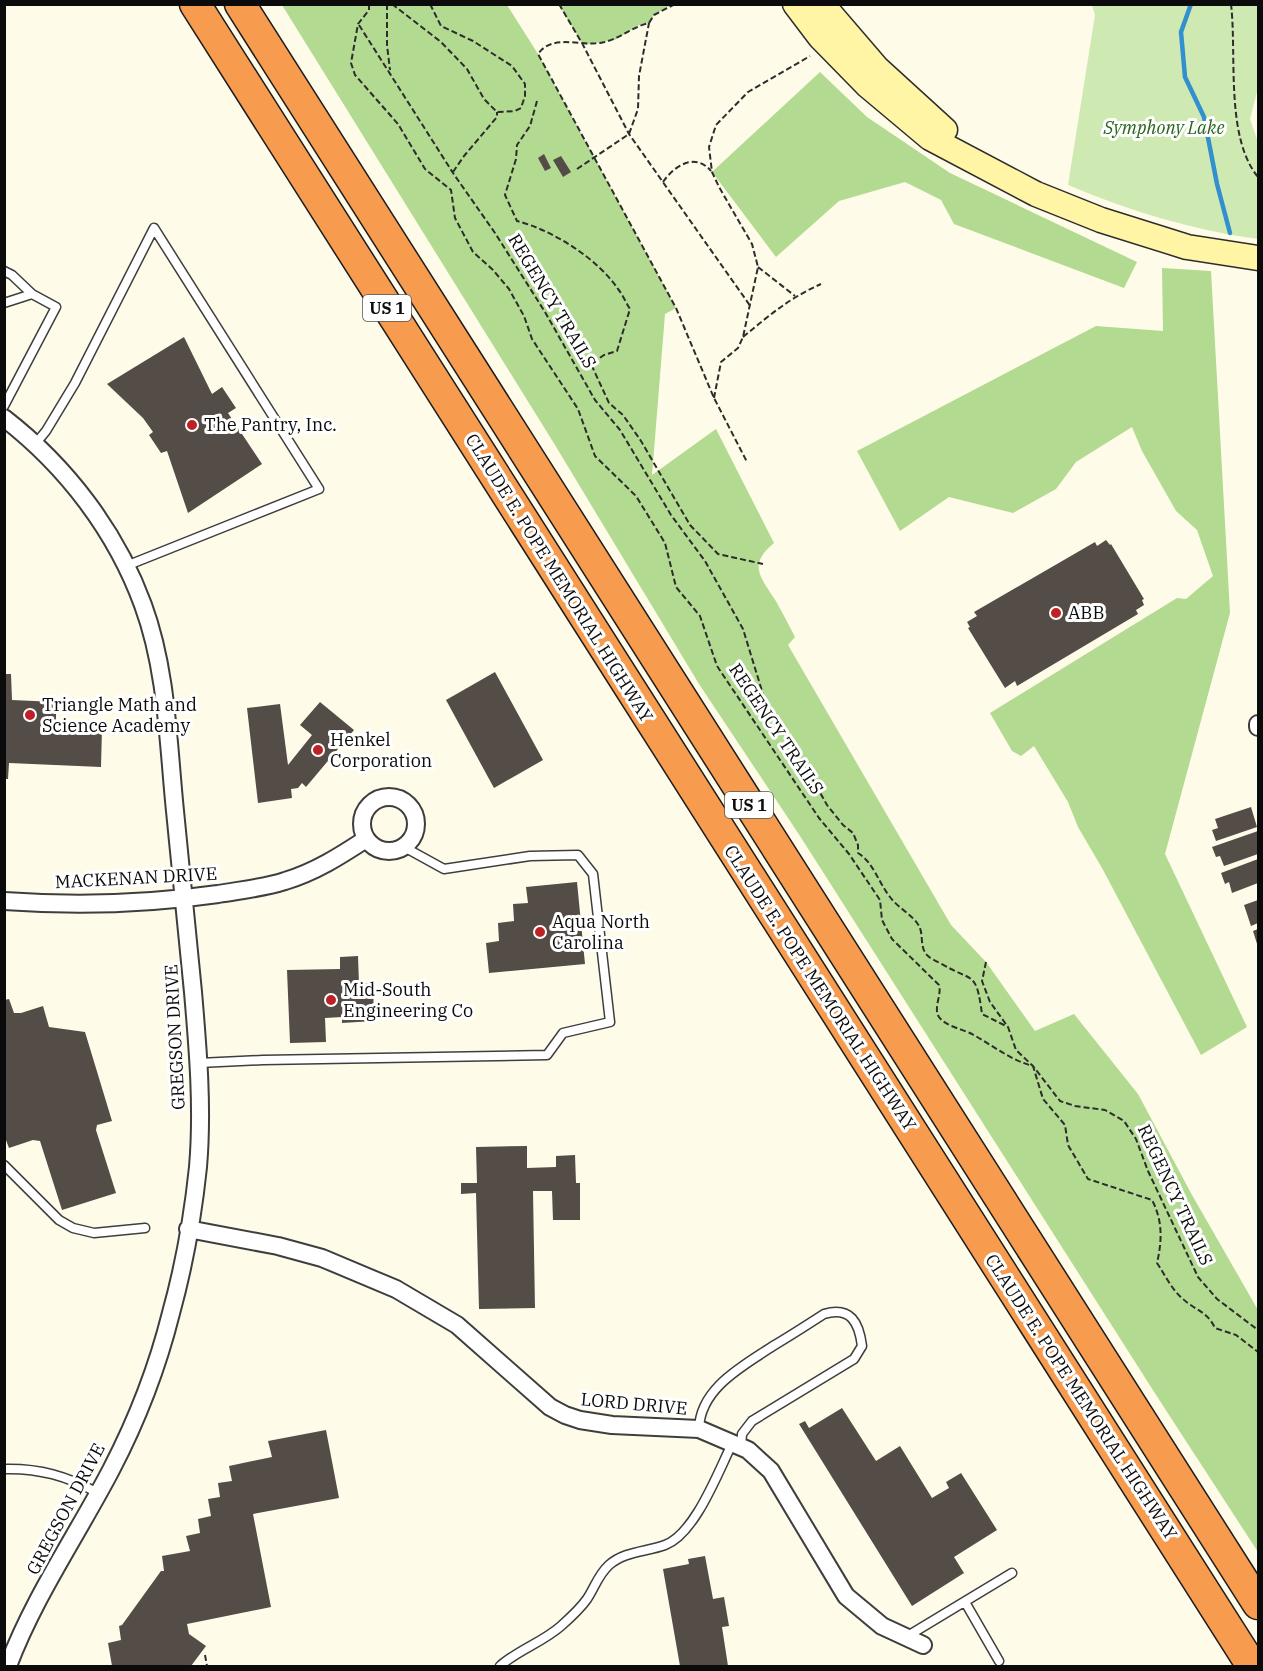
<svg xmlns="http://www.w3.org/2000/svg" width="1263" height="1671" font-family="'IBM Plex Serif',serif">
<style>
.green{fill:#cfe9b2}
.forest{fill:#b2da91}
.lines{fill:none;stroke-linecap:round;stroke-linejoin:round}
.stream{stroke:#3290cf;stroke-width:4.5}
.building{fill:#534c47}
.lane-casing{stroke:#3e3e3e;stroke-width:11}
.street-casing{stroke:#3e3e3e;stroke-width:20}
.secondary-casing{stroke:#2d2d2d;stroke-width:27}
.highway-casing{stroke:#1c1c1c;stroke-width:33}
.path{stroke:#2d2d2d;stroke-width:2;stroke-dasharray:6 3;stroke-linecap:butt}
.lane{stroke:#fff;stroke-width:8}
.street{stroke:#fff;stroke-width:16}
.secondary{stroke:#fff5a4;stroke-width:24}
.highway{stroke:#f79c4e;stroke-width:30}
.poi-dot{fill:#bc2128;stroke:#fff;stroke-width:2}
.labels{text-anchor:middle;stroke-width:6;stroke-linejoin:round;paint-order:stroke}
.shield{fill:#fff;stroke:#545454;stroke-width:1.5}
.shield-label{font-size:16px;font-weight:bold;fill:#0b0b0b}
.park-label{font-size:18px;font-style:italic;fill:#29631b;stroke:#fff}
.street-label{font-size:18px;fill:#0b0b0b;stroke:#fff}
.poi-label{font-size:18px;fill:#0b0b0b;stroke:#fff;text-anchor:start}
</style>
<rect width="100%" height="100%" fill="#fffbe9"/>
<path class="green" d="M1092 5H1258V88L1250 119 1258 142V239C1192 230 1130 211 1068 185L1095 15Z"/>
<path class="forest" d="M282 5H507L538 54 676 308 665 314 652 475 716 429 774 543C746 566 762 578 777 603 783 614 789 625 795 637L788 645 951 925 986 962 1035 1031 1074 1014 1138 1094 1192 1195 1258 1310V1552L1158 1398 800 836 699 684 555 445Z
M559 5H671L654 15 649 23 639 25 615 40 583 45Z
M820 72 867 117 950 173 1137 262 1124 288 954 224 941 200 905 182 839 201 776 257 712 172Z
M1162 268 1211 271 1230 613 1165 854 1247 1027 1201 1055 1102 868 1078 827 1068 802 1034 746 1021 756 1012 751 990 713 1177 598 1186 599 1213 576 1197 530 1176 511 1142 451 1132 427 1076 462 1056 489 1013 513 949 497 900 531 857 451 1096 326 1163 331Z"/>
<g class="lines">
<path class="stream" d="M1191 4 1181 32 1185 77 1204 117 1217 184 1230 233"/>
</g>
<path class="building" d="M544 154 551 168 545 171 538 158Z
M561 156 571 172 563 177 553 160Z
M184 337 212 394 222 387 236 408 228 413 262 464 188 513 167 451 161 453 149 435 153 432 143 418 107 384Z
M1106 540 1110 545 1111 544 1144 599 1142 600 1144 605 1136 610 1138 614 1017 686 1015 681 1005 688 968 628 970 627 967 622 977 616 974 612 1095 542 1097 546Z
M495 672 543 760 494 788 446 700Z
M4 674H11L12 700 56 702V728H102L101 767 9 763 8 779H4Z
M320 702 354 730 306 787 302 783 298 788 291 789 292 798 258 803 247 708 280 704 288 765 312 735 300 725Z
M1251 807 1257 827 1216 841 1212 830 1218 828 1215 819Z
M1258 831V854L1224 866 1220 856 1216 857 1212 847Z
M1258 859V883L1232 893 1229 882 1225 884 1221 873Z
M577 882 585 964 489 973 486 943 499 941 498 923 514 921 513 904 528 903 526 887Z
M1258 900V923L1251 926 1244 905Z
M1258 929V947L1253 931Z
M358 956 359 984 373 983 374 1021 342 1023V1017L325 1018 326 1042 290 1043 287 970 340 969V957Z
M9 999 14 1013H21L43 1006 49 1027 85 1032 112 1121 97 1125 96 1130 116 1193 62 1210 40 1141 33 1140 9 1148 4 1135V1000Z
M527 1146V1168L556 1167V1156L575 1155 576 1183H580V1220H553L552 1191H533L535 1308 479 1309 476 1193 461 1194V1183H477L476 1147Z
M842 1408 876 1461 900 1446 932 1498 949 1488 946 1482 961 1473 997 1530 954 1557 964 1573 912 1606 799 1424 805 1421 809 1428Z
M326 1430 339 1498 253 1514 271 1607 187 1624 189 1634 206 1646 191 1666H112L108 1643 121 1640 119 1626 122 1625 161 1571H164L162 1556 190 1551 186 1536 200 1533 198 1519 211 1516 208 1499 220 1497 218 1483 232 1481 229 1466 272 1457 268 1441Z
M705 1556 713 1599 724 1597 729 1626 722 1627 728 1666H680L663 1569 689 1564 688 1559Z"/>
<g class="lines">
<g class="lane-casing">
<path id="lane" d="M4 271 12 275 32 294 56 307 4 406
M4 303 32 294
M36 443 46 431 75 383 154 228 319 489 126 566
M199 1063 263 1060 547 1055 563 1033 610 1022 593 874 578 855 530 856 444 869 404 847
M4 1165 59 1220 73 1228 94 1233 145 1228
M699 1429C700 1388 743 1366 773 1346 790 1336 807 1325 824 1314 851 1306 859 1323 862 1346L854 1359 752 1421 742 1434 741 1447
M4 1469C39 1468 67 1476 98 1493
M965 1602 999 1661
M906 1637 1012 1573
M500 1666C518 1650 543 1642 561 1626 570 1618 580 1609 587 1599 595 1587 598 1575 609 1565 625 1551 646 1552 665 1545 695 1534 718 1472 732 1444"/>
</g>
<g class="street-casing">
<path id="street" d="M4 418C66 466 116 531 143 605 167 670 168 742 175 811 181 871 187 931 193 992 198 1050 203 1109 198 1167 193 1215 184 1266 171 1313 158 1365 136 1422 111 1470 77 1535 34 1597 8 1666
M1258 724V727
M362 824a27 27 0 1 1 54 0a27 27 0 1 1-54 0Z
M4 901C75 906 148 904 218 894 241 890 264 888 285 881 315 872 340 856 366 839
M188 1229 278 1246 322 1258 396 1289 457 1325 550 1407 565 1415 580 1420 612 1425 699 1429 748 1450 771 1471 846 1596 882 1626 923 1645"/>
</g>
<g class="secondary-casing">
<path id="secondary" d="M795 4 820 37 868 86 930 138 1036 194 1101 220 1187 247 1258 258
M822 4 877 68 945 130"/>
</g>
<g class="highway-casing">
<path id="highway" d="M195 4 1252 1666
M240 4 1258 1604"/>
</g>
<path class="path" d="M369 4V10L358 24 351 63 355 75 398 124 425 169 451 190 455 218 473 252 493 270 509 289 524 316 532 339 578 409 595 456 636 496 665 543 676 587 700 616 717 666 819 818 849 854 880 900 882 920 892 939 939 985C942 995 933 1008 939 1017 945 1026 962 1029 972 1034 992 1045 1010 1060 1033 1066L1043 1099 1065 1125 1068 1145 1088 1179 1152 1200C1163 1221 1162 1241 1157 1263 1165 1275 1172 1290 1183 1299 1196 1311 1207 1311 1215 1328L1236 1335 1258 1352
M387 4V45L390 70
M392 4 441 42 467 69 484 99 497 112 515 111 521 108 525 96V84L512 66 473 41 441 26 430 4
M559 4 583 45 629 134 751 307
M675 4 654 15 649 23C631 27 619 40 600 43 579 46 552 34 538 54L676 308 714 398 747 462
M1231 4C1237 55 1225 137 1258 177
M359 25 453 173 495 233 545 312 595 400 620 430 671 515 705 561 743 629 766 704 785 730 827 805 843 825 853 833 858 845V853C874 863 878 882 890 897 898 908 913 915 919 926 924 935 919 948 928 956 931 959 936 961 940 963 973 983 976 969 982 1014L1008 1027
M537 101 530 126 517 145 516 159 505 195 517 221C552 230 597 258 618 289 623 295 626 303 630 309L617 351 604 355 591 364 609 403 623 415 641 441 690 525 718 554 763 564
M577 169 629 134 638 109 639 76 649 23
M453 172 464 156 497 117V112
M663 182C674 166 695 152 711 171
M758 267 795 296
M743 337C771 314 788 299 821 284
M714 398 721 362 738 348 743 337 758 267 752 244 719 187 712 172 709 147 716 125 748 92 810 56
M986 962 982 981 990 1002 1008 1027 1016 1050 1033 1066 1060 1101 1075 1106 1105 1110 1124 1121 1136 1139 1148 1171 1198 1277 1217 1299 1258 1330
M205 1655 207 1666"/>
<use href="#lane" class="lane"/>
<use href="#street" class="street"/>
<use href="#secondary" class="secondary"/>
<use href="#highway" class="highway"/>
</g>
<g class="poi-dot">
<circle cx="192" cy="425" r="6"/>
<circle cx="1056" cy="613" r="6"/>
<circle cx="30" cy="715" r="6"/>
<circle cx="318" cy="750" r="6"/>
<circle cx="540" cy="932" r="6"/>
<circle cx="331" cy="1000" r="6"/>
</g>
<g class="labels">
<g class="shield">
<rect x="363" y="295" width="48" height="26" rx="4.5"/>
<rect x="725" y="792" width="48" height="26" rx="4.5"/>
</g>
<g class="shield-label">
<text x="387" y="314">US 1</text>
<text x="749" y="811">US 1</text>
</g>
<g class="park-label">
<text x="1164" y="134">Symphony Lake</text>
</g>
<g class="street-label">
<text transform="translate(552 301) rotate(59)" y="6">REGENCY TRAILS</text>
<text transform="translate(559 578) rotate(58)" y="6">CLAUDE E. POPE MEMORIAL HIGHWAY</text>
<text transform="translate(776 729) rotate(56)" y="6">REGENCY TRAILS</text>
<text transform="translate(136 878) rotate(-3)" y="6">MACKENAN DRIVE</text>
<text transform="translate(820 988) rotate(57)" y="6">CLAUDE E. POPE MEMORIAL HIGHWAY</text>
<text transform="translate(175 1037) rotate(-93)" y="6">GREGSON DRIVE</text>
<text transform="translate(1175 1195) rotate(65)" y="6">REGENCY TRAILS</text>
<text transform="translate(1081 1397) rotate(57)" y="6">CLAUDE E. POPE MEMORIAL HIGHWAY</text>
<text transform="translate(634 1404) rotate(5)" y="6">LORD DRIVE</text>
<text transform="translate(66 1509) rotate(-62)" y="6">GREGSON DRIVE</text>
</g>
<g class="poi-label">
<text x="204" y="431">The Pantry, Inc.</text>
<text x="1068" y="619">ABB</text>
<text x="42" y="711">Triangle Math and<tspan x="42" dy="21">Science Academy</tspan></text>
<text x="330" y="746">Henkel<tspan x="330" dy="21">Corporation</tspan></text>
<text x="552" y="928">Aqua North<tspan x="552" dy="21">Carolina</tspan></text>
<text x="343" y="996">Mid-South<tspan x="343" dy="21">Engineering Co</tspan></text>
</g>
</g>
<rect width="1263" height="1671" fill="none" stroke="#0b0b0b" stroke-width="12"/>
</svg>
